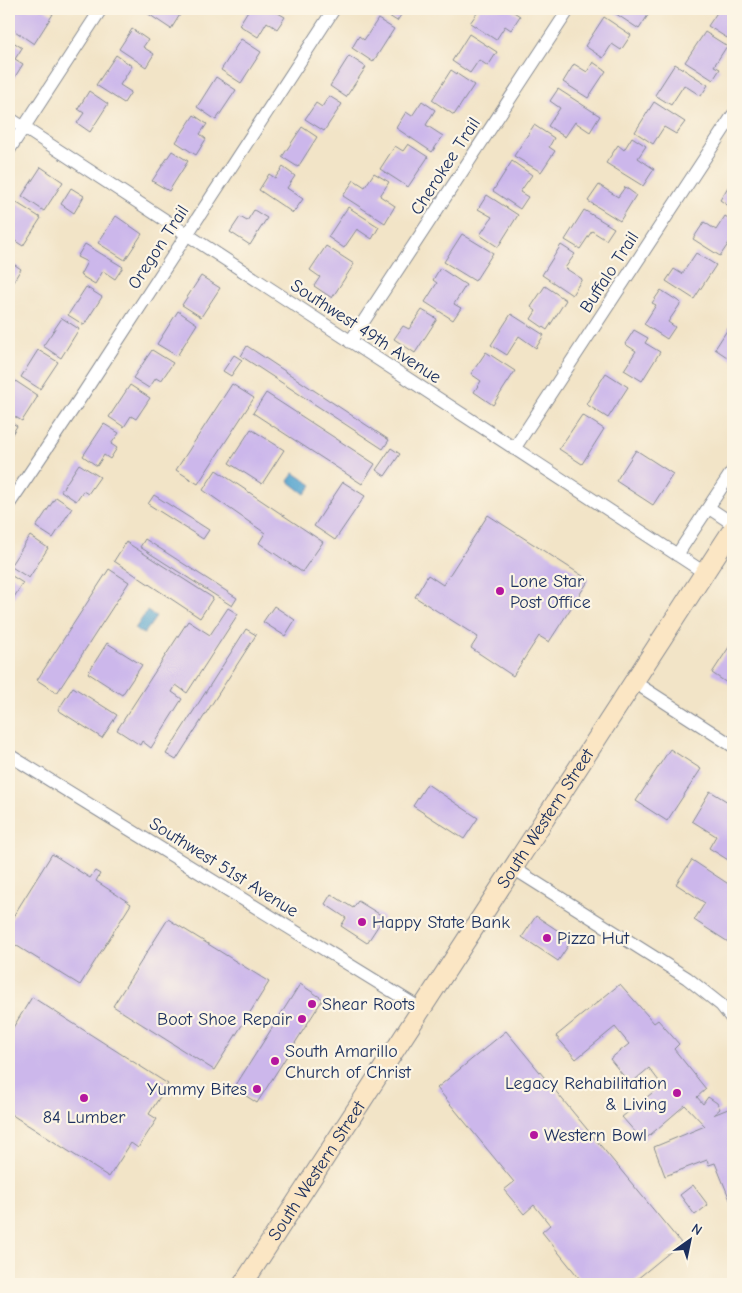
<svg xmlns="http://www.w3.org/2000/svg" width="742" height="1293" font-family="'Comic Neue',sans-serif">
<style>
.water{fill:#55a4cf;stroke:#386a96}
.building{fill:#ccb7eb}
.lines{fill:none;stroke-linecap:round;stroke-linejoin:round}
.minor-casing{stroke:#868a92;stroke-width:14}
.secondary-casing{stroke:#868a92;stroke-width:21}
.minor{stroke:#fff;stroke-width:12}
.secondary{stroke:#fbe6c4;stroke-width:19}
.poi-dot{fill:#b5179e;stroke:#fcf5e5;stroke-width:2}
.labels{text-anchor:middle;stroke-width:4.5;stroke-linejoin:round;paint-order:stroke}
.street-label{font-size:18px;fill:#1b2f5e;stroke:#fcf5e5}
.poi-label{font-size:18px;fill:#1b2f5e;stroke:#fcf5e5;text-anchor:start}
</style>
<rect width="100%" height="100%" fill="#fcf5e5"/>
<filter id="ink" filterUnits="userSpaceOnUse"><feTurbulence type="fractalNoise" baseFrequency=".02" numOctaves="2"/><feDisplacementMap in="SourceGraphic" scale="10" xChannelSelector="R" yChannelSelector="G"/><feConvolveMatrix kernelMatrix="1 2 1 2 8 2 1 2 1" color-interpolation-filters="sRGB"/></filter>
<filter id="wash" filterUnits="userSpaceOnUse"><feTurbulence type="fractalNoise" baseFrequency=".0096" numOctaves="4" result="noise"/><feDisplacementMap in="SourceGraphic" scale="20" xChannelSelector="R" yChannelSelector="G"/><feGaussianBlur stdDeviation="1.12" result="paint"/><feColorMatrix in="noise" values="0 0 0 0 0 0 0 0 0 0 0 0 0 0 0 0 0 1.4 0 .05"/><feComposite in="paint" operator="in"/></filter>
<g filter="url(#wash)">
<rect width="100%" height="100%" fill="#f2e4c7"/>
<path class="water" d="M294 473 312 485 305 494 288 481Z
M147 611 156 617 144 634 135 629Z"/>
<g id="blocks">
<path class="building" d="M16 9H44L53 14 34 44 9 27V20Z
M141 9H174L181 13 171 29Z
M249 9H271L285 17 277 29 267 22 258 37 239 25Z
M378 9H405L397 21Z
M480 9H509L520 16 511 30 505 26 496 40 470 23Z
M611 9H652L639 29 610 10Z
M715 9H733V28L727 38 708 26 718 11Z
M604 17 631 35 621 50 612 44 603 58 585 46Z
M378 19 394 29 373 62 352 48 359 36 364 40Z
M132 29 148 40 143 47 154 54 146 67 119 49Z
M705 32 727 46 714 66 720 69 713 80 685 62Z
M469 34 497 52 488 66 479 60 470 73 452 61Z
M9 39 22 48 15 59 23 64 13 80 9 77Z
M241 39 261 52 241 83 221 70Z
M116 55 132 66 120 85 131 92 124 103 96 85Z
M349 56 366 67 346 97 330 86Z
M593 62 606 71 588 98 563 82 574 64 587 72Z
M675 64 708 85 701 96 684 85 671 105 655 95Z
M451 70 474 85 454 115 432 100Z
M216 77 236 90 216 120 197 107Z
M558 89 600 116 590 132 575 122 565 137 548 126 560 108 550 101Z
M89 91 108 104 90 132 77 123 84 113 78 109Z
M329 96 342 104 324 131 305 119 316 103 322 107Z
M422 101 435 110 426 125 443 136 432 152 396 128 406 112 412 116Z
M654 102 685 122 676 134 664 127 653 144 635 132Z
M194 115 207 124 200 134 206 139 196 155 176 142Z
M534 125 554 138 549 147 555 151 541 172 514 156Z
M302 127 317 137 298 167 282 157Z
M632 137 646 146 638 158 654 169 643 186 606 163 618 145 624 150Z
M408 144 428 157 408 187 380 169 395 146 403 151Z
M172 151 188 161 169 191 152 181Z
M512 161 532 175 520 192 528 197 520 209 493 191Z
M41 167 63 182 44 211 22 196Z
M283 167 295 176 287 188 303 199 293 213 259 190 269 174 275 178Z
M374 173 389 182 380 196 395 206 385 223 343 196 354 180 365 187Z
M733 179V209L720 200Z
M599 185 618 197 625 187 636 195 620 221 588 201Z
M71 188 84 196 74 213 61 204Z
M487 195 518 215 498 247 480 235 492 217 478 209Z
M17 203 41 218 23 246 9 237V216Z
M348 207 379 227 372 239 357 229 344 248 328 237Z
M254 210 267 218 250 245 230 232 240 217 247 221Z
M584 210 614 228 606 240 592 231 580 249 565 240Z
M116 216 142 234 125 260 98 243Z
M725 216 733 221V237L720 256 693 239 704 222 716 230Z
M462 234 493 253 475 281 444 262Z
M85 244 123 267 115 279 103 271 95 284 80 275 87 262 77 257Z
M561 245 575 254 565 268 582 279 572 295 542 275Z
M326 246 354 264 332 298 314 286 320 277 310 270Z
M696 253 716 265 694 299 666 281 674 269 682 274Z
M9 261 21 269 13 282 9 280Z
M440 268 466 285 454 304 461 308 453 320 425 302 437 283 433 280Z
M201 276 220 288 201 317 182 305Z
M545 286 566 300 547 330 531 319 536 311 531 307Z
M86 287 102 297 84 325 68 315Z
M661 290 681 303 668 322 675 327 667 339 644 324 656 305 652 303Z
M422 310 437 319 415 353 394 339 403 326 409 329Z
M178 311 197 324 177 356 157 344Z
M511 314 544 335 536 348 519 336 507 355 491 345Z
M62 318 79 329 61 358 43 346Z
M733 321V361L715 349Z
M634 330 648 338 645 343 660 352 642 381 624 370 636 351 625 344Z
M247 346 389 440 383 449 241 356Z
M38 350 58 362 40 389 21 377Z
M152 350 173 363 161 381 156 378 149 388 133 378Z
M486 352 515 371 493 405 474 392 481 381 471 374Z
M234 355 242 360 231 376 223 371Z
M606 373 628 387 608 418 586 404Z
M11 378 38 396 22 421 9 413V381Z
M232 384 254 398 198 484 176 470Z
M130 385 150 398 136 419 131 416 124 427 109 417Z
M266 393 375 464 362 484 253 413Z
M582 415 604 429 582 464 559 449Z
M9 421 17 426 9 439Z
M104 424 119 433 111 444 117 448 110 459 104 455 97 466 83 456Z
M251 429 284 450 262 484 229 463Z
M391 448 400 454 385 476 376 470Z
M636 450 673 474 653 505 616 481Z
M79 464 100 477 88 494 83 491 76 501 61 491Z
M216 470 323 542 302 572 259 543 265 533 203 490Z
M343 482 365 496 335 540 314 526Z
M154 495 209 530 203 539 148 504Z
M56 497 72 508 53 538 36 527Z
M488 515 589 580 549 642 539 636 513 676 471 648 478 637 415 597 428 575 443 585Z
M30 536 48 548 29 578 10 566Z
M145 539 237 598 232 606 140 547Z
M126 542 213 598 200 618 114 561Z
M109 569 129 582 57 693 37 680Z
M9 574 23 583 9 605Z
M274 606 295 620 285 636 263 622Z
M228 608 238 614 187 693 176 685 172 692 182 699 151 748 142 741 140 745 117 730 188 621 210 635Z
M246 629 256 635 176 760 166 754Z
M733 641V687L712 673Z
M107 643 142 665 122 695 88 673Z
M73 687 117 715 102 738 58 710Z
M670 749 701 769 667 821 636 801Z
M427 784 478 818 464 839 413 806Z
M710 791 733 805V863L709 848 716 836 692 821Z
M52 854 90 878 95 871 100 874 96 881 131 904 80 985 9 941V923Z
M692 860 733 887V945L694 920 705 903 676 884Z
M331 894 353 908 358 901 384 917 367 943 341 926 346 918 325 904Z
M536 916 572 940 558 961 522 937Z
M168 919 269 982 214 1070 113 1006Z
M300 984 323 999 257 1103 234 1088Z
M620 984 654 1023 658 1020 679 1044 674 1049 706 1089 697 1097 703 1104 708 1097 717 1103 720 1109 713 1115 733 1107V1207L715 1163 709 1165 707 1160 665 1176 654 1147 705 1126 685 1105 643 1141 622 1117 662 1085 649 1068 630 1084 610 1059 629 1044 615 1027 576 1059 556 1036Z
M32 997 168 1084 149 1114 157 1119 138 1148 131 1143 109 1177 9 1113V1034Z
M506 1031 681 1243 631 1284H584L542 1232 550 1225 534 1205 524 1214 504 1190 514 1182 437 1088Z
M693 1185 708 1205 695 1215 680 1195Z"/>
</g>
</g>
<g filter="url(#ink)">
<use href="#blocks" fill-opacity="0" stroke="#868a92" stroke-width="1"/>
<g class="lines">
<g class="minor-casing">
<path id="minor" d="M9 118 705 573
M9 150 101 9
M350 342 569 9
M514 449 733 115
M9 504 83 394 334 9
M709 508 733 524
M677 555 733 470
M634 682 733 746
M9 755 421 1009
M513 868 687 978 721 1005 733 1020"/>
</g>
<g class="secondary-casing">
<g id="secondary">
<path id="s1" d="M243 1284 733 529"/>
</g>
</g>
<use href="#minor" class="minor"/>
<use href="#secondary" class="secondary"/>
</g>
</g>
<g class="poi-dot">
<circle cx="500" cy="591" r="5"/>
<circle cx="362" cy="922" r="5"/>
<circle cx="547" cy="938" r="5"/>
<circle cx="312" cy="1004" r="5"/>
<circle cx="302" cy="1019" r="5"/>
<circle cx="275" cy="1061" r="5"/>
<circle cx="257" cy="1089" r="5"/>
<circle cx="677" cy="1093" r="5"/>
<circle cx="84" cy="1098" r="5"/>
<circle cx="534" cy="1135" r="5"/>
</g>
<g class="labels">
<g class="street-label">
<text transform="translate(445 166) rotate(-57)" y="6">Cherokee Trail</text>
<text transform="translate(158 247) rotate(-57)" y="6">Oregon Trail</text>
<text transform="translate(609 272) rotate(-57)" y="6">Buffalo Trail</text>
<text transform="translate(366 331) rotate(33)" y="6">Southwest 49th Avenue</text>
<text dy="6" stroke="none"><textPath href="#s1" startOffset="555">South Western Street</textPath></text>
<text transform="translate(224 867) rotate(32)" y="6">Southwest 51st Avenue</text>
<text dy="6" stroke="none"><textPath href="#s1" startOffset="135">South Western Street</textPath></text>
</g>
<g class="poi-label">
<text x="510" y="587">Lone Star<tspan x="510" dy="21">Post Office</tspan></text>
<text x="372" y="928">Happy State Bank</text>
<text x="557" y="944">Pizza Hut</text>
<text x="322" y="1010">Shear Roots</text>
<text x="292" y="1025" text-anchor="end">Boot Shoe Repair</text>
<text x="285" y="1057">South Amarillo<tspan x="285" dy="21">Church of Christ</tspan></text>
<text x="667" y="1089" text-anchor="end">Legacy Rehabilitation<tspan x="667" dy="21">&amp; Living</tspan></text>
<text x="247" y="1095" text-anchor="end">Yummy Bites</text>
<text x="84" y="1123" text-anchor="middle">84 Lumber</text>
<text x="544" y="1141">Western Bowl</text>
</g>
</g>
<rect width="742" height="1293" fill="none" stroke="#fcf5e5" stroke-width="30"/>
<g transform="translate(690 1240) rotate(33)" stroke="#fcf5e5" stroke-width="4" paint-order="stroke">
<path d="M0-4L9 19L0 12L-9 19Z" fill="#1b2f5e"/>
<text y="-8" font-size="14" font-weight="bold" text-anchor="middle" fill="#1b2f5e">N</text>
</g>
</svg>
